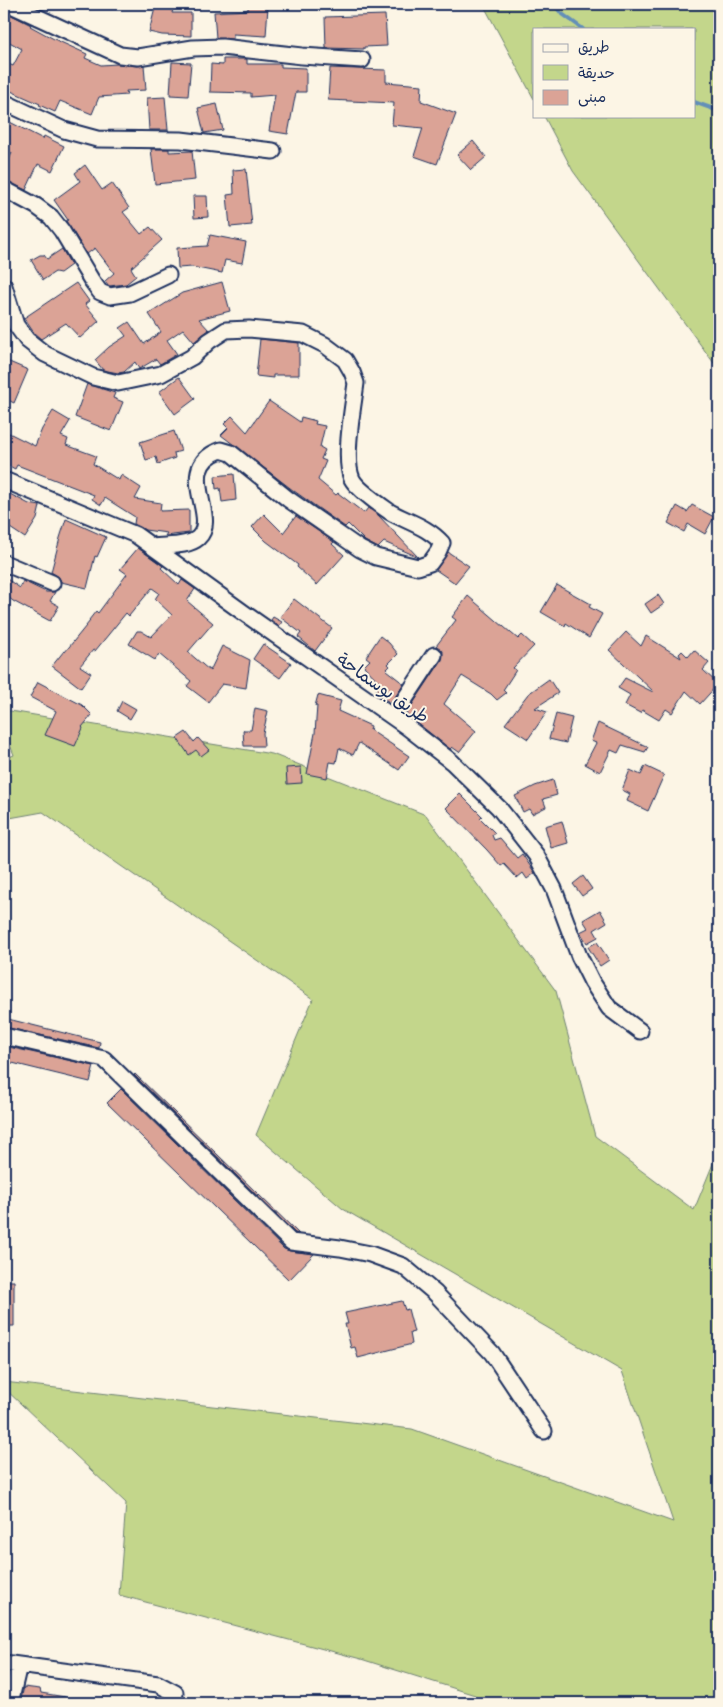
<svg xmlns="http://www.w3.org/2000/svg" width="723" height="1707" font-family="Dekko,'Playpen Sans Arabic',sans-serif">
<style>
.green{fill:#c3d68b;stroke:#6f8274}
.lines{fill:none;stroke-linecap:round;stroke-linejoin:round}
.stream{stroke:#648fb8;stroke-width:4}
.building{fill:#dba396;stroke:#1b2f5e}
.street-casing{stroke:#1b2f5e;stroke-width:19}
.street{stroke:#fcf5e5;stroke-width:15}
.labels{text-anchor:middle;stroke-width:4;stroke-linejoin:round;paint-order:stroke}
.street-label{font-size:18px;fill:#1b2f5e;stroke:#fcf5e5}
</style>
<rect width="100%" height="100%" fill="#fcf5e5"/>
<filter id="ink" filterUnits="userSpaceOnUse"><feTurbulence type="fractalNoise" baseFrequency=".02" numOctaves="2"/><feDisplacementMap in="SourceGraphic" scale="10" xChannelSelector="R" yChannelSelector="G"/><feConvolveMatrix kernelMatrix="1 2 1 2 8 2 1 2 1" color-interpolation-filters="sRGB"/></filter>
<g filter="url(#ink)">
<path class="green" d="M483 4H719V370L573 171 544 116H694V29H534V99Z
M4 710 272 754 426 815 556 991 595 1136 694 1210 719 1149V1703H477L475 1695 361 1659 119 1595 126 1503 4 1388V1382L412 1429 673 1522 622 1371 343 1209 256 1135 313 999 43 812 4 819V759L14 755 4 730Z"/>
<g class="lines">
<path class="stream" d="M554 4 561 13 583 29
M694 102 719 111"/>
</g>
<path class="building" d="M156 4 173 9 172 13H191V36L162 35 149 32Z
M248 5 268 6 266 36 233 34V39L216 38 214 12 248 10Z
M4 11 31 25 30 26 54 39 87 54 85 58 101 65 117 64 137 66 144 65 146 90 126 91 127 95 99 97 92 114 60 101 55 112 39 105 40 104 4 88V62L13 66 22 49 4 39Z
M385 15 387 46 364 47V49L326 48 325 17Z
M223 59H247V64H281V67L306 68V92H296L288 134 269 131 275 95 251 97V93L210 92 211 64 223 65Z
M172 62 191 63 188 96 170 95Z
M330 68 386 70V82L422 85 421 101 456 114 437 164 414 156 423 128 392 125 394 103 328 100Z
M165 97 168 130H149L147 98Z
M217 104 223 130 204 133 198 108Z
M4 119 43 139 44 136 64 146 52 171 38 164 26 190 4 180V171L12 153 4 148Z
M473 141 486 157 471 170 457 155Z
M151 149H169V152L192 151 195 180 155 184Z
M85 165 102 190 112 183 129 208 123 212 141 234 150 227 162 240 131 268 136 276 126 284 109 286 105 281 114 273 95 248 87 254 66 221 68 220 54 200 80 181 75 173Z
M246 169 252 225 230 227 227 195 234 194 233 170Z
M193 196H207L208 217 194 218Z
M210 235 246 242 242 263 225 260 222 273 192 267 178 268 177 248 207 246Z
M62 249 71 265 60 273 55 272 43 280 31 260 40 255H44L47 259Z
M222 282 230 311 199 319 209 330 194 342 183 329 167 340 177 354 160 364 156 359 139 369 135 362 124 372 118 373 103 370 95 360 109 347 126 336 120 328 129 322 144 344 161 332 149 314 182 293Z
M76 283 89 301 85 304 99 321 80 338 66 323 41 339 34 333 24 318Z
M260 339 299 343V375H273V378L256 376Z
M7 361 28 370 14 403 4 398V369Z
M179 377 195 399 175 414 159 392Z
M87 384 115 393 113 398 123 402 111 431 75 417Z
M269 401 300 422 301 417 316 421 315 424 325 426 320 447 325 450 321 459 326 461 318 480 336 495 338 493 364 513 368 508 378 515 418 557 384 542 378 548 365 541 348 524 345 527 294 491 221 435 228 428 224 424 232 416 247 432Z
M53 411 70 421 61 436 68 439 66 445 96 456 93 464 119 480 121 475 141 488 135 499 161 503 160 511 189 510V533L165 536 167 533 145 530 134 524 135 517 105 498 101 505 92 499 94 495 17 465 15 469 4 463V439L7 432 35 446 42 429Z
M174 431 181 451 174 453 175 458 158 464 156 457 146 460 140 442Z
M234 474 236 500 222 502 220 488 216 489 215 476Z
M4 491 29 504 40 506 37 519 25 538 4 524Z
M692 505 714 517 705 534 688 524 684 532 668 523 677 506 687 512Z
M264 514 283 533 296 516 334 542 332 544 344 555 317 585 297 567 298 565 266 541 252 527Z
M66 519 106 537 97 557 95 556 87 588 61 582 59 577 51 572 60 538Z
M138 548 163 566 161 568 179 585 182 580 195 589 187 601 213 623 188 652 210 671 222 646 250 660 246 688 222 684 208 702 187 686 191 681 159 654 155 660 129 644 137 631H141L151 637 172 615 155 599 159 593 152 588 129 616 126 613 95 651 93 650 80 666 91 673 81 688 52 666 64 651 65 652 90 621 89 620 96 611 98 613 127 574 120 569Z
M448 552 469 566 455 583 436 570Z
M4 577 20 588 23 581 46 592H55L50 601 59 606 50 621 13 601 4 594Z
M557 585 591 604 589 607 602 614 589 638 566 623 565 626 541 612Z
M658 595 664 604 651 613 645 604Z
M468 596 518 639 522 635 534 646 513 668 516 670 503 690 506 693 497 700 491 694 462 676 444 704 476 731 459 752 452 747 450 749 406 714 442 660 443 651 436 646 456 620 452 617Z
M294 599 332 628 315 651 298 637 301 633 280 617Z
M273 617 282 622 279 626 271 620Z
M626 632 641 646 646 636 681 658 679 654 682 651 688 657 694 650 709 663 703 670 718 684 700 704 686 691 672 713 666 709 659 720 642 710 640 713 625 705 630 695 618 688 625 678 653 692V691L609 650Z
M380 636 389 643 398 654 388 664 390 666 386 670 404 684 391 703 374 693 381 684 364 666 370 660 366 657Z
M263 644 291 663 280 678 253 659Z
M549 679 558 693 535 708 547 712 528 739 505 724 528 694Z
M38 682 82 705 92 715 82 727 83 728 75 746 45 735 56 711 30 697Z
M318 695 341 701 338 711 371 726 370 730 409 756 399 770 359 743 353 755 339 748 336 763 330 762 327 778 307 774 315 733 317 706H315Z
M122 701 136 709 130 719 117 711Z
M255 708 268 711 263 733 264 746H244L243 730H251Z
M556 714 572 718 566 743 549 739Z
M598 723 648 747 645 752 622 745 618 753 611 750 600 772 585 764 596 743 591 741Z
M186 732 194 742 198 738 209 750 201 756 196 750 189 755 177 738Z
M645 766 664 775 648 811 627 801 630 794 622 790 630 770 641 775Z
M301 767 302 783 287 784 286 768Z
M553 780 557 795 543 799 546 807 532 814 529 809 523 812 515 796 535 786Z
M460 794 482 816 480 818 495 833 492 835 494 840 500 838 517 858 522 854 535 873 527 879 523 873 517 878 504 864 501 866 487 850 446 808Z
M562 821 568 843 551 848 545 826Z
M583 876 592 889 582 896 573 884Z
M600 910 607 922 594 930 598 937 587 943 580 932 588 928 583 920Z
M597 942 609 960 600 966 588 947Z
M4 1018 100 1042 99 1048 4 1027Z
M4 1046 94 1066 90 1082 4 1061Z
M135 1074 299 1234 295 1233 134 1075Z
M121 1089 284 1249 290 1251 314 1254 289 1280 107 1103Z
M4 1281H14V1326H4Z
M402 1301 405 1310 408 1309 414 1332 410 1333 412 1344 358 1358 355 1347 351 1348 345 1324H348L345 1313Z
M24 1687 40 1689 41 1693 65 1697V1703H20Z"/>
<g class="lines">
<g class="street-casing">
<path id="street" d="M9 4 120 55 138 57 193 48 222 47 302 56 362 60
M4 102 64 130 97 139 181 140 273 151
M4 189 36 206 51 217 62 231 92 281 100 292 110 296 130 293 168 275
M4 286 16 325 27 340 45 354 93 377 118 383 161 374 192 357 209 341 226 330 249 329 303 334 325 345 345 360 352 372 356 383C353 407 343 459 352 479 357 489 380 505 390 512 408 522 428 527 442 543L438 552 430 563 418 567 376 557 360 549 288 499 231 453 221 450C172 468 221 517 198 538 188 547 166 545 153 547
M4 480 136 535 244 613 407 727 452 762 499 808 536 855 554 889 579 956 592 982 609 1008 640 1031
M4 563 52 583
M393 717 434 655
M4 1036 104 1059 291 1242 340 1248 370 1254 403 1266 435 1293 492 1353 544 1431
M4 1663 158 1684 175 1693 174 1703
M10 1703 19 1665"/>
</g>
<use href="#street" class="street"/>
</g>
</g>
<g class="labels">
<g class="street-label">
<text transform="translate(383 688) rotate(35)" y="6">طريق بوسماحة</text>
</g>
</g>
<rect width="723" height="1707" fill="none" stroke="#fcf5e5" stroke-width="20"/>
<rect x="10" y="10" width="703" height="1687" fill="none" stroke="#1b2f5e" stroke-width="2" filter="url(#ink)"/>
<rect x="533" y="28" width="162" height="90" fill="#fcf5e5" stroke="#a2a6af"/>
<rect x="543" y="44" width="25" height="8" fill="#fcf5e5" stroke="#a2a6af"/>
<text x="578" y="52" font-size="15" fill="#1b2f5e">طريق</text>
<rect x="543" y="65" width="25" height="15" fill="#c3d68b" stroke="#a2a6af"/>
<text x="578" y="78" font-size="15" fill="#1b2f5e">حديقة</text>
<rect x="543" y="90" width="25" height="15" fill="#dba396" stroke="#a2a6af"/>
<text x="578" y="102" font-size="15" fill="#1b2f5e">مبنى</text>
</svg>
